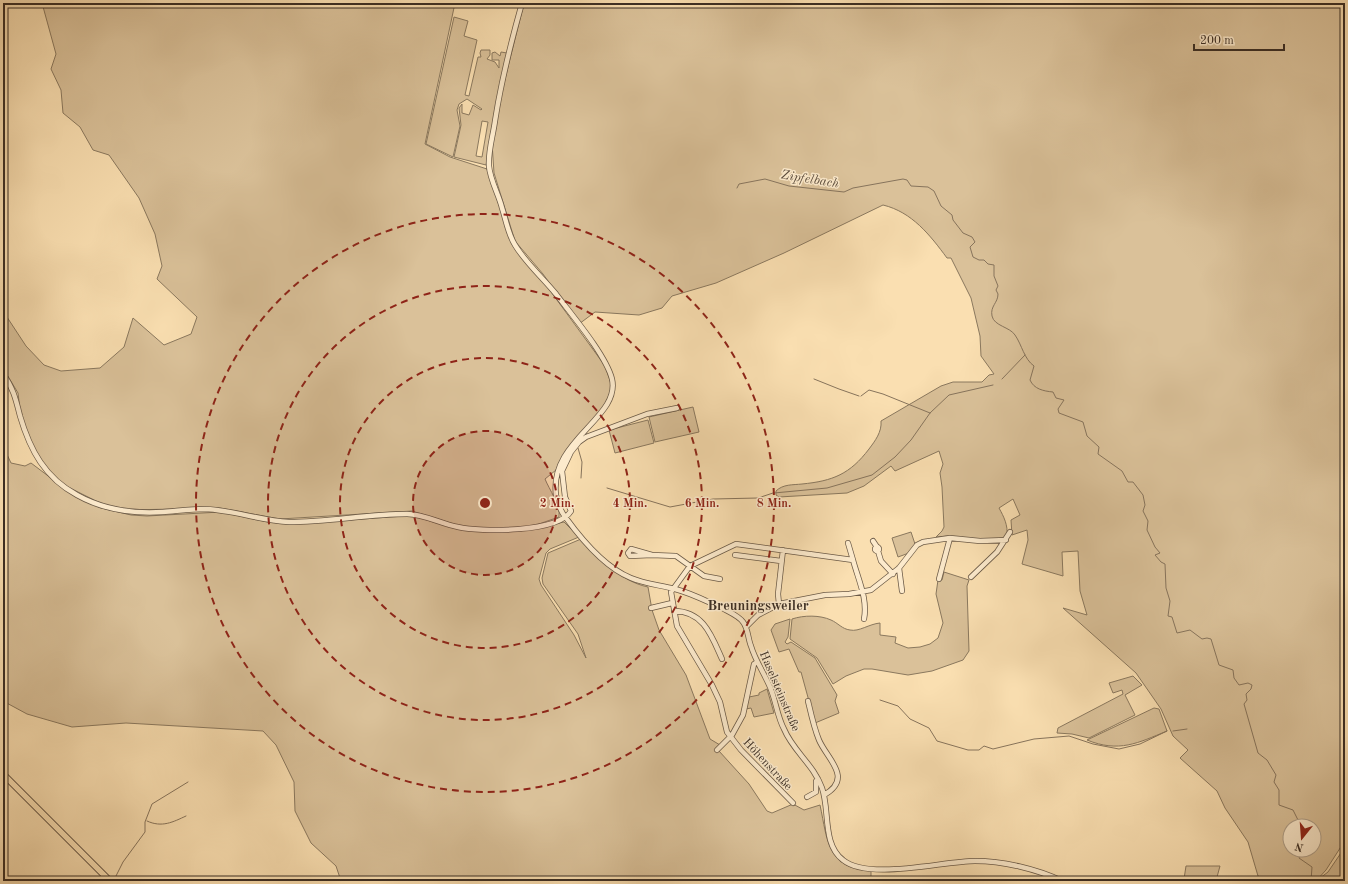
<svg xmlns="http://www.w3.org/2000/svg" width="1348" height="884" font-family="'Old Standard TT',serif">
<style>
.green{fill:#dac199;stroke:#8a785e;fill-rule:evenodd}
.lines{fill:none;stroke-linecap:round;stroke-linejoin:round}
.stream{stroke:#87745c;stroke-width:1}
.minor-casing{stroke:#6b5a47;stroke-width:6}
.major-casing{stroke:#3b2e24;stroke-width:7}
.minor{stroke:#fceacc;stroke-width:4.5}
.major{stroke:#fadfb1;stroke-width:5.5}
.ring{fill:none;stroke:#8f2418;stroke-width:2;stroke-dasharray:7 5}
.labels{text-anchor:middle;stroke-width:3;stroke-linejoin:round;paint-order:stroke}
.street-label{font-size:12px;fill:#3b2e24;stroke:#fceacc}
.water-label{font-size:13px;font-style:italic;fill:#5a4b3b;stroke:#fceacc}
.quarter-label{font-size:14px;font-weight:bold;fill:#3b2e24;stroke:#fceacc}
.centre{fill:#8f2418;stroke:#fceacc;stroke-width:2}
.ring-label{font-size:12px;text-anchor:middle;font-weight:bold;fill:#8f2418;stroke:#fceacc;stroke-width:3;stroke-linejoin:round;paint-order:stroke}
</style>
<rect width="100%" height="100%" fill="#fadfb1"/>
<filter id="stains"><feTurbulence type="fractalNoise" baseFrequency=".005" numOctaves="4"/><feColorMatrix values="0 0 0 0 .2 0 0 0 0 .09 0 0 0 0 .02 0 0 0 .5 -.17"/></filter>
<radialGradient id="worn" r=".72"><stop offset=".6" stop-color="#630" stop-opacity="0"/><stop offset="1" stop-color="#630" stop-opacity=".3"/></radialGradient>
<path class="green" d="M42 3H455L425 144 450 157 487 169 512 244 546 285 592 348 605 366 612 386 608 398 601 411 568 448 556 470 545 479C549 489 561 506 559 517L536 525 521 528H479L460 526 412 511 280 519 220 508 128 510 102 504 66 486 53 476 35 453 21 418 18 393 3 368V311L26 346 44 365 61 371 100 368 124 347 133 318 164 345 191 334 197 317 157 279 162 266 155 234 139 198 109 155 93 150 80 127 63 113 61 90 51 69 56 54Z
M524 3H1345V797H1343L1344 842 1326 870 1316 881H1258V879L1263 878 1258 876 1248 842 1225 808 1217 791 1180 758 1188 750 1173 736 1161 709 1136 673 1063 608 1087 615 1080 591 1078 551 1062 552 1063 576 1022 564 1028 540 1027 530 1012 535 1011 520 1020 515 1013 499 999 508C1004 517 1008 525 1007 536L1005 538 981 540 947 536 936 537 942 531 944 527 942 487 940 473 943 464 939 451 895 471 891 466 864 486 847 493 779 497 776 495V491C783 484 793 485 802 484 833 481 850 474 869 449 875 441 882 432 881 421L941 386 953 382H982L989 375 994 374 981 356 980 336 971 298 951 258H947C930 235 912 212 883 205L784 253 716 283 672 296 662 308 639 315 595 312 579 324 543 274 515 241 494 173 492 143 500 99ZM1290 826H1314V850H1290Z
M454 17 468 21 464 36 477 40 465 95 469 96 478 57H481L480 53 481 50H490V55L487 59 495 62 499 68V60H492V53L495 52 500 56 501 52 507 53 486 165 454 157 461 125 459 108 462 104V113L469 115 473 105 481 110 482 109 467 99 459 104 457 110 460 126 453 157 426 144ZM482 121 488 122 482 157 476 156Z
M693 407 699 432 655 442 649 417Z
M648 420 654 443 615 453 609 430Z
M3 446 11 463 25 466 31 463 76 497 101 508 131 515 147 516 221 512 268 522 291 524 405 516 417 517 450 527 520 531 564 522 579 537 550 549 546 553 539 579 541 585 574 635 586 658 578 634 543 584 542 578 548 553 581 539C601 559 620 581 648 587L652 610 659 630 686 675 710 739 720 745 719 751 749 784 767 811 772 813 793 804 804 810 820 805C828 842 826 867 871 871V881H341L336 866 311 843 295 811 294 782 276 745 263 731 126 723 72 727 27 714 3 701Z
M911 532 915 544 909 553 898 557 892 538Z
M944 572 969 580 967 586 969 651 963 660 932 671 908 675 872 669H864L846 676 833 684 817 658 790 639 792 619C804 615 820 615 831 620 838 623 842 629 850 630 859 632 869 624 880 623V635L896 637 895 643 908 648 920 647 930 644 938 638 943 623 936 594 938 580H942Z
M790 619 788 637 785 642 787 644 791 642 815 658 837 695 835 701 839 713 815 723 801 672H799L789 649 779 652 771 630 775 624Z
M1133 676 1142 685 1125 695 1135 715 1089 738 1072 734 1057 733 1058 728 1123 694 1122 690 1113 693 1109 683Z
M767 689 774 713 754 717 751 708 746 709 749 697 759 695V693Z
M1154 708 1159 709 1167 731C1138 743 1119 753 1087 740Z
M1345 847V881H1316L1328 872Z
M1186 866H1220L1217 877 1184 879Z"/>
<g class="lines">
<path class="stream" d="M737 188 739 184 765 179 789 186 844 192 853 188 903 179 907 180 911 186 928 187 934 191 941 206 952 215 953 220 963 233 972 237 975 242 970 247 973 257 979 260H984L988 264 994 265V276L998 286 996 290 998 294C998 303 990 306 992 316 994 326 1010 327 1015 335 1022 345 1024 359 1034 366L1030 380C1034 389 1043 391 1053 392L1056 398 1064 400 1058 409 1059 413 1083 422 1087 436 1099 447 1098 454 1122 471 1128 482H1133L1143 495 1145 505 1143 511 1148 521 1147 530 1155 547 1160 553 1155 555 1161 562 1165 564 1166 588 1170 601 1168 616 1172 617 1177 633 1190 630 1202 639 1207 638 1211 639 1219 665 1233 670 1234 678 1239 685 1248 683 1252 685 1251 689 1246 694 1247 700 1244 704 1258 753 1267 760 1276 775 1274 782 1279 790V805L1293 810 1301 826
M814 379 839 389 859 396
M1002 379 1025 355
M861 396 869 390 883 394 930 413
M578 448 582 462 581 478
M607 488 670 507 713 499 758 498 773 493
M774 493 827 488 872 475 895 457 911 440 930 413 949 395 993 385
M880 700 898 706 910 719 929 728 937 741 968 750H979L984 746 993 749 1034 739 1069 736 1093 744 1119 749 1140 744 1167 731
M1173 731 1187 729
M147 821C162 828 173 822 186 816
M1303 850 1299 858 1312 867 1311 881
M116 876 123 862 145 832V822L152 804 188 782"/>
<g class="minor-casing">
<path id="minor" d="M522 3C511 42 501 82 495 121 493 136 488 151 489 166 490 180 499 195 502 208 506 220 508 234 515 245 525 262 543 278 556 294 571 314 606 355 612 379 621 418 549 440 556 495 558 504 560 511 566 518 582 540 606 568 631 578 645 584 660 585 675 589 691 593 706 601 722 608 729 612 739 616 743 622 748 628 748 639 751 646 755 660 764 673 770 687 776 701 777 716 784 729 793 751 814 765 822 788 830 810 822 844 843 860 869 881 943 861 975 861 1003 861 1037 869 1062 881
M3 374C13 387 16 400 20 416 30 450 45 478 77 495 104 510 133 514 163 512 177 511 191 509 205 509 234 510 261 521 289 522 329 522 368 514 407 514 424 514 441 524 458 527 480 532 558 533 571 511L565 497 562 471 571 452 579 442 586 437 647 414 677 408
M873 541 877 547
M848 543 853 560
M875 549a2 2 0 1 1 4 0a2 2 0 1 1-4 0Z
M631 549 652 555 630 556 628 553Z
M878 551 881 561 893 574
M652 555 676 556 704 576 720 579
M735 555 781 561
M899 568 902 591
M971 577 997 552 1010 532
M939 579 950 538
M779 604 778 594 783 550
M651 608 672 603
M674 611C704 611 712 637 722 659
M746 627 758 615 779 604 825 595 849 594 871 590 899 568 917 545 923 542 950 538 980 541 1006 540
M808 701C811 714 814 728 819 740 827 759 854 778 824 795
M717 750 732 735 743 715 754 664 757 662
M807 797 816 792V781L818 779
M793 803 741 750 727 732 720 702 712 685 677 626 671 592 690 566 736 544 853 560C858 579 868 599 864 619"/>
</g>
<g class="major-casing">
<path id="major" d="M3 774 110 881"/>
</g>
<use href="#minor" class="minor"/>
<use href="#major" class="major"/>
</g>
<circle cx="485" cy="503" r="72" fill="#8f2418" fill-opacity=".12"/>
<g class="ring">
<circle cx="485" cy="503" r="72"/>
<circle cx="485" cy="503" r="145"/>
<circle cx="485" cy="503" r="217"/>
<circle cx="485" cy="503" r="289"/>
</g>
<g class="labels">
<g class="street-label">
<text transform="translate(780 691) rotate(67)" y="4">Haselsteinstraße</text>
<text transform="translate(768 764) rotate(47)" y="4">Höhenstraße</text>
</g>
<g class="water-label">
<text transform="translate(810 178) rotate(9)" y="5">Zipfelbach</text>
</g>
<g class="quarter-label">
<text x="758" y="610">Breuningsweiler</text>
</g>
</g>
<circle cx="485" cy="503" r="6" class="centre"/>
<g class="ring-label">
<text x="557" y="507">2 Min.</text>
<text x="630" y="507">4 Min.</text>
<text x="702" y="507">6 Min.</text>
<text x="774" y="507">8 Min.</text>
</g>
<rect width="1348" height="884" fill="none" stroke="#fadfb1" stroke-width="16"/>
<rect x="4" y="4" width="1340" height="876" fill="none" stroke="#3b2e24" stroke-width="2"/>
<rect x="8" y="8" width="1332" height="868" fill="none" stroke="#3b2e24"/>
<g transform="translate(1302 838) rotate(197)"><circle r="19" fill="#fceacc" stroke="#af9f89"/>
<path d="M0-3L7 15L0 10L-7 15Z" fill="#8f2418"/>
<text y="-6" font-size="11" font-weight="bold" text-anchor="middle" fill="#3b2e24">N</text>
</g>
<path d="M1194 44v6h90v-6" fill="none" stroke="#3b2e24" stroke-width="2"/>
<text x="1200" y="44" font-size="12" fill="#3b2e24" stroke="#fceacc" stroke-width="3" paint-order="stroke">200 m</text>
<rect width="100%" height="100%" filter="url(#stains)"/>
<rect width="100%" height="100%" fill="url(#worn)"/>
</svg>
